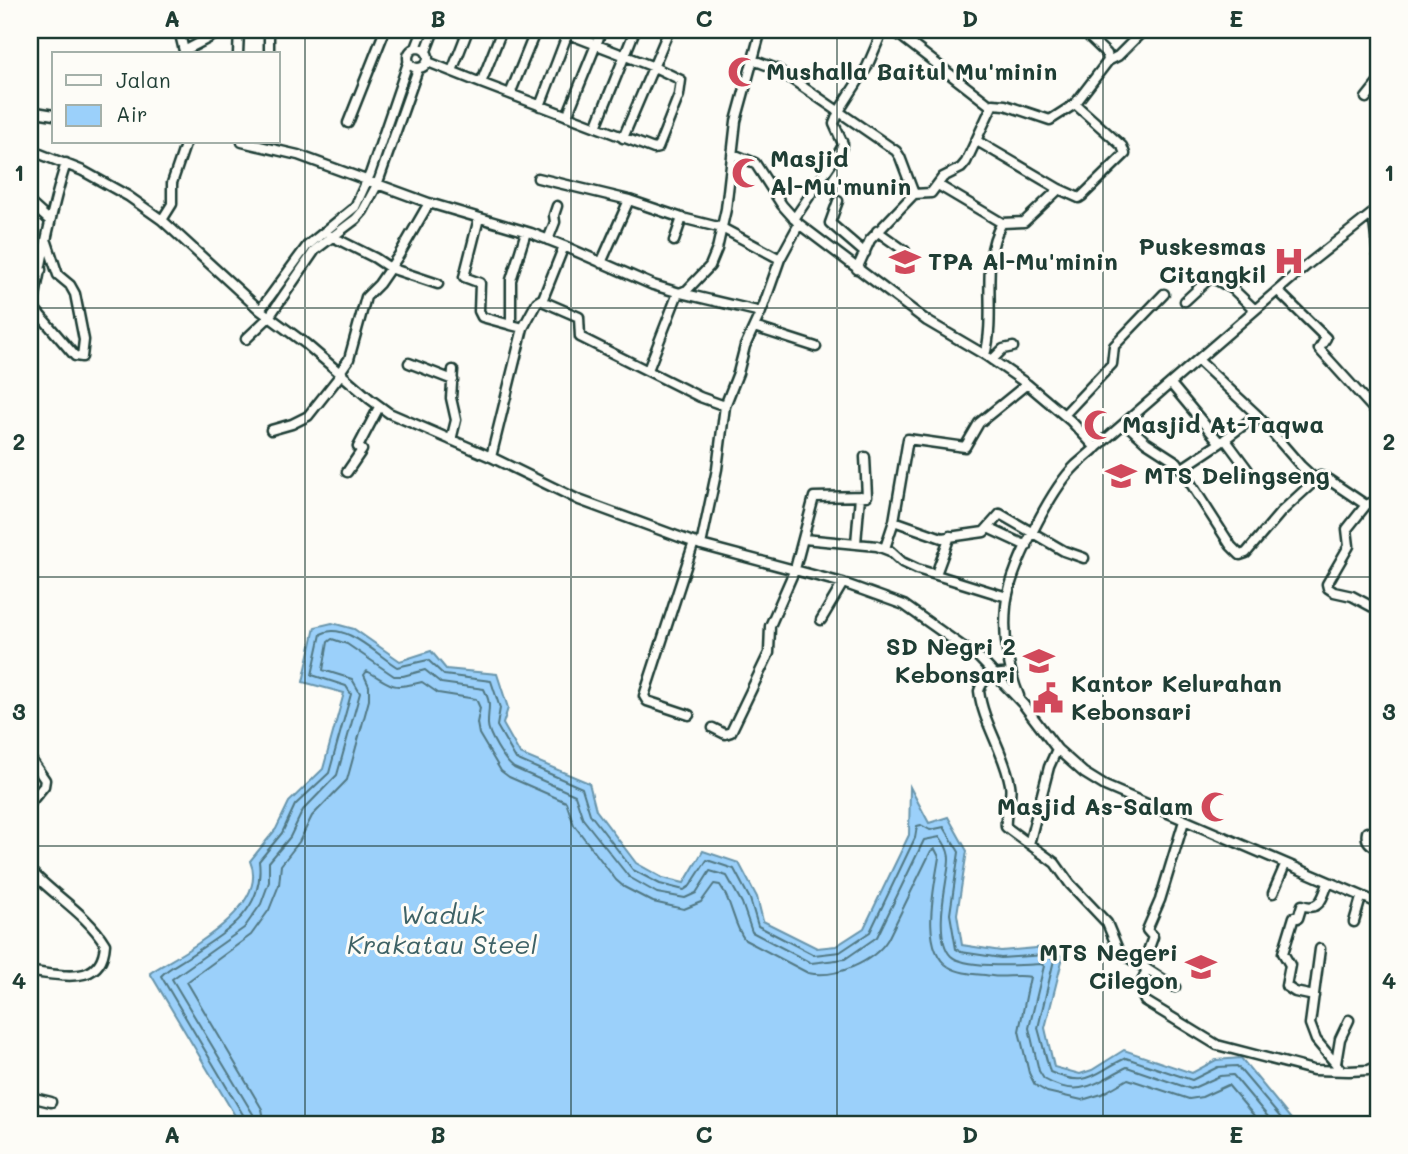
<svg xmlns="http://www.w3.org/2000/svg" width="1408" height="1154" font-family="Mali,sans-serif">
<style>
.water{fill:#9bd0fa;stroke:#6995ab;stroke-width:2}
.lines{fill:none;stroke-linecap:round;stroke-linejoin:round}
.shore{stroke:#517883;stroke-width:2}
.street-casing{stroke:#1f3d34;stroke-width:13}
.street{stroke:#fdfcf7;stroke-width:8}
.grid{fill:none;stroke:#1f3d34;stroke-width:2;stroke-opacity:0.55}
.labels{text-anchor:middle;stroke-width:6;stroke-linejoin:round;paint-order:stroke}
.poi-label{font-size:24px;font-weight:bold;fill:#1f3d34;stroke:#fdfcf7;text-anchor:start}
.water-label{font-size:26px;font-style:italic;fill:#3e6266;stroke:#fdfcf7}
.neatline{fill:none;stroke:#1f3d34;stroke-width:2.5}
.grid-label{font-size:23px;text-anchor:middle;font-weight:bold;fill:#1f3d34}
</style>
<rect width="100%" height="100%" fill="#fdfcf7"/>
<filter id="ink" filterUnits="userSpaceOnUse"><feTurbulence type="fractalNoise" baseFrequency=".0143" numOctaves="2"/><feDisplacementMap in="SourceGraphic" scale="14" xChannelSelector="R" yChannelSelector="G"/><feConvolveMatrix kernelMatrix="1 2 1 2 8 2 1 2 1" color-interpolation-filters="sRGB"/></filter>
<g filter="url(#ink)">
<path class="water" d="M332 623 354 629 400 661 431 651 446 669 497 674 508 708 503 724 520 754 589 783 596 810 636 863 663 878 684 883 703 851 739 863 757 897 763 921 817 948 836 946 864 928 909 835 910 787 929 823 948 817 967 851 957 914 962 945 1001 951 1047 947 1063 957 1045 1028 1054 1067 1080 1074 1092 1070 1124 1050 1192 1073 1216 1060 1241 1058 1295 1124H240L150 973C181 953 271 909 250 861L276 829 289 802 323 769 344 693 303 682 315 627Z"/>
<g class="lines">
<path class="shore" d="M246 1124 245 1118 161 976C168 968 179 963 188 957 225 933 265 911 259 861L282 833 295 805 329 773 351 694 346 686 312 675 321 634C345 621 377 655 397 667L428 660 444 675 491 681 500 708 497 726 516 759 582 788 590 814 633 870 660 884 684 890 690 886 707 860 734 869 750 899 758 926 814 955 840 952 870 932 915 838 917 826 921 825 930 830 944 827 959 852 950 914 956 949 961 952 1001 958 1045 955 1054 960 1038 1028 1050 1072C1089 1089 1093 1073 1126 1058L1192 1080 1218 1067 1237 1066 1286 1124
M255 1124 253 1114 172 979 244 928 261 904 269 882V862L290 837 303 810 337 775 360 693 352 679 323 670 328 642 332 639 347 644 394 676H403L425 670 441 683 484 689C492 706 488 706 488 723 487 733 505 762 514 768L575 795 583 819 629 877 657 893 685 898 696 893 710 871 727 876 742 903 752 932 811 963 845 959 877 937 924 840 940 837C953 855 949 862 946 882 943 900 936 941 951 956 965 969 1021 965 1041 964L1044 966 1029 1028 1039 1071 1044 1079C1080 1100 1096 1082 1127 1067L1191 1089 1220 1076 1233 1075 1274 1124
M265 1124 262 1109 187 982 251 935 269 910 279 885 281 865 299 842 312 816 347 780 369 700V686L364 675 367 671C394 686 390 690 422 682L438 693 476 699 480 708 477 723 479 734 501 771 509 777 566 802 574 825 616 880 624 887 653 902 684 909 701 902 714 884 720 885C733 903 733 925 745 940L808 973C835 979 874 962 888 939L931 851 935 849 939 857C935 884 919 949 949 967 960 974 978 974 992 976 1004 978 1018 974 1030 977L1019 1031 1029 1073 1035 1085 1047 1092 1082 1100 1102 1094 1128 1079 1189 1099 1202 1097 1228 1085 1261 1124"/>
<g class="street-casing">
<path id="street" d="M179 30 184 51
M893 30 991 106
M408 58a10 10 0 1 1 20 0a10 10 0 1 1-20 0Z
M416 48 423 30
M426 51 434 30
M185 54 184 51 224 30
M238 54 239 30
M269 54V30
M753 60 777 69 896 151 900 157 914 194
M1108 61 1118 56 1144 30
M428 62 481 83 502 30
M452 71 468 30
M481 83 510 94 536 30
M510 94 654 149 658 148 679 95 681 80 654 67 558 30
M1366 98 1378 83
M540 106 569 30
M30 111 54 115
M567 116 602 30
M348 123 385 30
M596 127 635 30
M623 138 669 30
M977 141 1059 189
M242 142 298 155 429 203 531 233 564 246 653 285 680 293 687 290 710 266 717 249 726 209 736 121 761 30
M30 150 83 171 128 196 162 220 260 310 306 344 370 399 389 413 491 457 579 500 701 545 843 583 904 605 979 658 1023 704 1057 749 1084 773 1105 786 1378 903
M733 154 755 163 782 205 799 224 927 321 985 355 1027 384 1071 421 1096 448
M538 178 629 200 601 263
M938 185 1002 223 1024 222 1059 189 1079 198 1082 196 1125 154 1122 146 1075 104 1108 61 1107 54 1082 30
M629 200 682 218 722 228 780 259
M838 201 830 223 865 253
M30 203 50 221
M1373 213 1378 255
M479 218 464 277 480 283 479 311 482 317 511 325
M794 219 841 149 843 144 834 124 839 111 867 67 883 30
M162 220 172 204V183L186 142
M877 231 905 251
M331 236 375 258 390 268 438 284
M548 240 555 222 554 215 557 206
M674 241 682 218
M564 246 542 301 579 317 580 337 700 397 725 406
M30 258 41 270
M857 269 870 240 914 194 931 193 943 177 961 168 966 162 993 104 1005 105 1050 120 1075 104
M1278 291 1326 338 1319 349 1378 414
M681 293 761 312
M1185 301 1211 277 1233 289 1255 310
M33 307 75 356 82 357 84 340 75 294 70 285 58 275 47 242
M260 310 307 246 355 207 370 174 408 63
M30 311 33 307C42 259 51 210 66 163
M754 327 816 347
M523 328 511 325V280L526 232
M246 339 269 317 315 250 356 219 363 211 377 185 418 69
M985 355C997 313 979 260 1002 223
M992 360 1003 349 1013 347
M1198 360 1257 415 1301 466 1315 479
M409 363 453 380
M648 370 678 293
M340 372 349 359 366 297 379 284 399 255 429 203
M1171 384 1220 443 1181 469
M1064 415 1112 364 1114 346 1164 294
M1125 423 1146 442 1177 462 1231 546 1240 555 1246 553 1281 512 1320 476 1326 478 1366 505
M271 430 292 424 308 416 342 373
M1225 439 1257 415
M451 440 456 420 451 398 453 370
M1220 443 1225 439 1248 470
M491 457 523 328 537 302 542 299
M347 472 362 450 358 447 379 407
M1378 500 1366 505 1347 529 1349 546 1327 584 1328 588 1334 592 1352 596 1378 610
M894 521 908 439 965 447 979 423 1027 384
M988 528 1027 546
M804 539 877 546 890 551 902 562 917 569 1007 597
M856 543 860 496
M701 545 717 469 725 406 738 373 745 346 763 307 780 259 799 224
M885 548 894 521 942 538 984 532 1000 514 1064 551 1084 558
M936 574 950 536
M821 620 843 583
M1010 674C997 673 983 676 979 691 983 723 1004 751 1010 784 1013 799 1004 813 1006 827L1055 863 1070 884 1107 923 1119 952 1147 969 1139 989 1145 1001 1217 1045 1313 1070 1349 1071 1369 1070 1378 1066
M1019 696C1008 669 1003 636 1006 606 1009 571 1051 489 1076 465L1307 265 1378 209
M689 715 647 701 644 696 694 542
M713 728 725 734 731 732 769 653 770 626 795 569 814 497 867 496 865 457
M30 758 45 780 44 786 30 803
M1367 832C1365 841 1370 845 1378 848
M1029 844 1049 767 1057 749
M30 870C53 895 87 914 105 944 102 988 60 974 30 972
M1273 893 1285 865
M1354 922 1361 898
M1320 949 1310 1024 1316 1040 1341 1070
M1143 965 1153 937 1147 930 1160 900 1184 821
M1147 969 1175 987
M1314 996 1295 992 1286 986 1290 965 1283 953 1294 917 1298 918 1302 905C1320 912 1323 897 1328 883
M1336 1063 1340 1039 1349 1020
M30 1097 51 1102"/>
</g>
<use href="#street" class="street"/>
</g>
</g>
<path class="grid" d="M305 30V1124M571 30V1124M837 30V1124M1103 30V1124M30 308H1378M30 577H1378M30 846H1378"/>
<defs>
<g id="mosque-bare" transform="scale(2.415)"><path d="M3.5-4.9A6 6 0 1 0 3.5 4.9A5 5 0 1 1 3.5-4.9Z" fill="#d1495b" stroke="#fdfcf7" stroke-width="2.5" paint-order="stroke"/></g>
<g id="hospital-bare" transform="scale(2.415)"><path d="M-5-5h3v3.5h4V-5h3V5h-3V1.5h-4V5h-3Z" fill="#d1495b" stroke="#fdfcf7" stroke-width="2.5" paint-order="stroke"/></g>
<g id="school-bare" transform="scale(2.415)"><path d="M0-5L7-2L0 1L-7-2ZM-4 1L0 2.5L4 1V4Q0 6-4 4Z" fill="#d1495b" stroke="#fdfcf7" stroke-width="2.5" paint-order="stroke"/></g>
<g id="civic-bare" transform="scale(2.415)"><path d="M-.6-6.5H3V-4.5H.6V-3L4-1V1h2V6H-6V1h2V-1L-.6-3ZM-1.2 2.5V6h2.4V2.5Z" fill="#d1495b" stroke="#fdfcf7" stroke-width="2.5" paint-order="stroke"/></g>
</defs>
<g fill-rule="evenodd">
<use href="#mosque-bare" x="743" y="72"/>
<use href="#mosque-bare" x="747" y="173"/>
<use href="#hospital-bare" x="1289" y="261"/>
<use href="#school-bare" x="905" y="262"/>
<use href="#mosque-bare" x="1099" y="425"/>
<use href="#school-bare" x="1121" y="476"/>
<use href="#school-bare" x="1039" y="661"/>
<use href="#civic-bare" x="1048" y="698"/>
<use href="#mosque-bare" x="1216" y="807"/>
<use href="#school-bare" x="1201" y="967"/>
</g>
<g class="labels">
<g class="poi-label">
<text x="766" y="80">Mushalla Baitul Mu'minin</text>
<text x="770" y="167">Masjid<tspan x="770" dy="28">Al-Mu'munin</tspan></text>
<text x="1266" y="255" text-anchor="end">Puskesmas<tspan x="1266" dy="28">Citangkil</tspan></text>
<text x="928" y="270">TPA Al-Mu'minin</text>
<text x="1122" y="433">Masjid At-Taqwa</text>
<text x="1144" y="484">MTS Delingseng</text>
<text x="1016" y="655" text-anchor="end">SD Negri 2<tspan x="1016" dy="28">Kebonsari</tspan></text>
<text x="1071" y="692">Kantor Kelurahan<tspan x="1071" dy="28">Kebonsari</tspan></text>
<text x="1193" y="815" text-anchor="end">Masjid As-Salam</text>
<text x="1178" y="961" text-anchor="end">MTS Negeri<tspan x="1178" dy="28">Cilegon</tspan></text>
</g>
<g class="water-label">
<text x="442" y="924">Waduk<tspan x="442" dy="30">Krakatau Steel</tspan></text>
</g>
</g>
<rect width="1408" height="1154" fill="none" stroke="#fdfcf7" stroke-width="77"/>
<rect x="52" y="52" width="228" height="91" fill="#fdfcf7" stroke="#a4b0a9" stroke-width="2"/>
<rect x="66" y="75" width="35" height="10" fill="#fdfcf7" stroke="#a4b0a9" stroke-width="2"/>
<text x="116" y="88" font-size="21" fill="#1f3d34">Jalan</text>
<rect x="66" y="105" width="35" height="21" fill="#9bd0fa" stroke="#a4b0a9" stroke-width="2"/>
<text x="116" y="122" font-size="21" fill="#1f3d34">Air</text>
<rect x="38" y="38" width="1332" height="1078" class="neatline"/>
<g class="grid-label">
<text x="172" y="27">A</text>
<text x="438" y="27">B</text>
<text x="704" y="27">C</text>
<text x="970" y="27">D</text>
<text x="1236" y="27">E</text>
<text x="19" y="181">1</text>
<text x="1389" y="181">1</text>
<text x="19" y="450">2</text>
<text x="1389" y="450">2</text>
<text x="19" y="720">3</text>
<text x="1389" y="720">3</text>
<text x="19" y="989">4</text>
<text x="1389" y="989">4</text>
<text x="172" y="1143">A</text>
<text x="438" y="1143">B</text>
<text x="704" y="1143">C</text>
<text x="970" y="1143">D</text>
<text x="1236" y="1143">E</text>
</g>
</svg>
